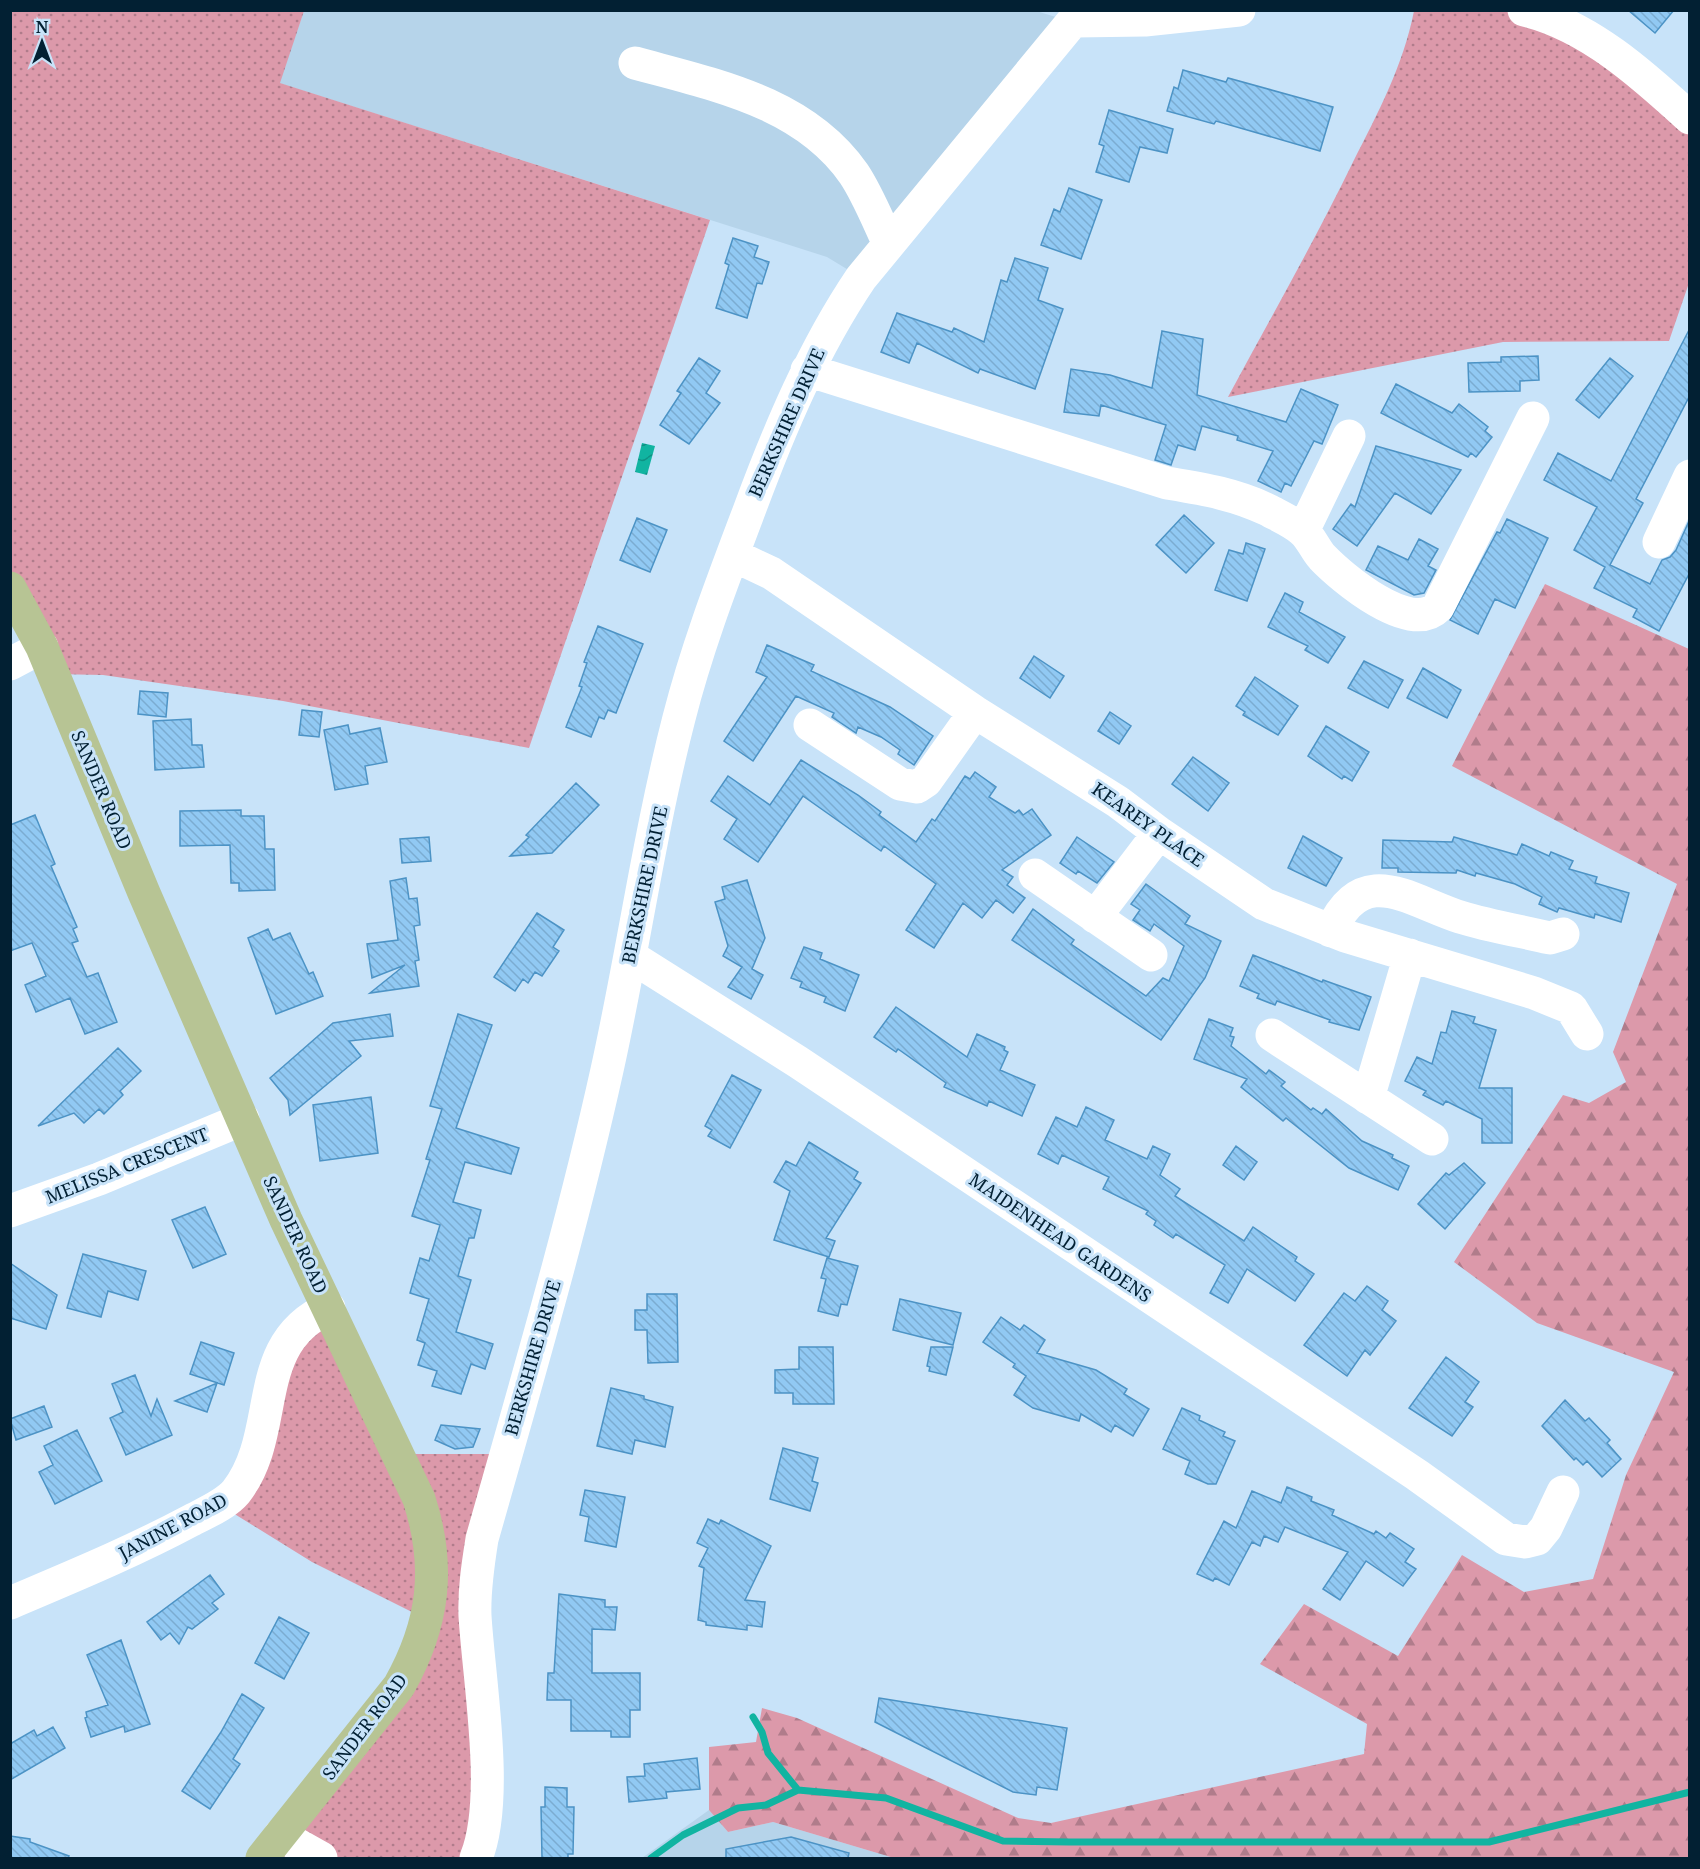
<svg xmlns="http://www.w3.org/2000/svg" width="1700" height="1869" font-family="'Noto Serif',serif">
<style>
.built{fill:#b6d4ea}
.grass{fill:url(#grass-dots)}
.forest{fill:url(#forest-firs)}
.water{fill:url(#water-waves)}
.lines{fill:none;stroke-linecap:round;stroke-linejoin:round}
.stream{stroke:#11b4a1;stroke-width:7}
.building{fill:url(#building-back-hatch);stroke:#4c93c5;stroke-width:1.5}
.minor{stroke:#fff;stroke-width:33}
.major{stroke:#b7c494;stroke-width:33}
.labels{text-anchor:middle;stroke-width:6;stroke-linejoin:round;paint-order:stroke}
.street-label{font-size:18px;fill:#022033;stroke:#c8e3f9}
</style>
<defs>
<pattern id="grass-dots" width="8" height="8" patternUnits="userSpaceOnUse" patternTransform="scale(1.5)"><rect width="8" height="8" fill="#dc99aa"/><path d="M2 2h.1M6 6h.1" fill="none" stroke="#b07c8b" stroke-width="1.8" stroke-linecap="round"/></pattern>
<pattern id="forest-firs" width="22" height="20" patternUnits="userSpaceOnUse" patternTransform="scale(1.5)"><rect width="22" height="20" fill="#dc99aa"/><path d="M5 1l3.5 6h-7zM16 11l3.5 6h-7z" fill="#b07c8b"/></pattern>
<pattern id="water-waves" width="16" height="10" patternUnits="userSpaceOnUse" patternTransform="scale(1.5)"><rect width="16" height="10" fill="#11b4a1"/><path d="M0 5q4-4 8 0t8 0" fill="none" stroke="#0e9284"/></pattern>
<pattern id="building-back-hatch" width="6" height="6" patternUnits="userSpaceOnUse" patternTransform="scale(1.5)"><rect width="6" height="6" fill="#91c9f3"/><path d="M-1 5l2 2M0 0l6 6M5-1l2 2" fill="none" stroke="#7bacd1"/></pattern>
</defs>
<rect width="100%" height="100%" fill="#c8e3f9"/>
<path class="built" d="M1033 10 1072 22 860 277 827 257 279 83 304 11Z
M709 1810 728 1832 773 1822 894 1858H642Z"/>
<path class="grass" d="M10 11H304L280 83 710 220 529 748 283 701 103 675 53 674 11 590Z
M1414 11H1518L1689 120V283L1669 341 1503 342 1228 397C1270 319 1314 242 1353 162 1378 113 1403 66 1414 11Z
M329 1308 397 1454H506L497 1493 476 1858H261L426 1619 312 1562 220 1505 273 1384Z"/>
<path class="forest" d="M1545 584 1689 649V1858H894L773 1822 728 1832 709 1810V1747L756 1742 762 1708 797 1718 1018 1818 1051 1823 1364 1754 1367 1724 1260 1664 1304 1604 1398 1656 1462 1555 1524 1592 1593 1579 1626 1475 1674 1372 1537 1323 1454 1262 1563 1095 1589 1103 1626 1082 1613 1052 1677 884 1452 766Z"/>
<path class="water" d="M642 443 655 446 647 475 635 472Z"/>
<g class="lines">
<path class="stream" d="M753 1717 762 1732 768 1753 798 1790 886 1798 1003 1841 1069 1842H1489L1690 1792
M651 1858 683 1835 738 1808 766 1805 798 1790"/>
</g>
<path class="building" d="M1628 10H1674L1655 33Z
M1183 70 1226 82 1228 78 1333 107 1320 151 1216 121 1214 124 1167 111 1174 87 1178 89Z
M1109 110 1173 129 1167 153 1140 147 1129 182 1096 172 1104 146 1099 144Z
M1069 188 1102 200 1081 259 1041 245 1054 209 1060 212Z
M733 238 758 246 754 257 769 262 762 284 757 283 747 318 716 308 729 265 725 263Z
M1015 258 1048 268 1038 300 1063 309 1035 389 980 369 978 373 917 343 909 363 881 352 897 313 952 332 954 328 984 342 1001 280 1007 282Z
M1689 330V397L1636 499 1643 503 1610 565 1650 584 1662 560 1670 557 1676 550 1689 521V574L1659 631 1633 617 1637 609 1594 588 1605 567 1574 550 1597 507 1544 480 1558 453 1611 481Z
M1162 331 1203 339 1197 395 1286 422 1301 389 1338 405 1322 444 1314 441 1291 486 1285 483 1281 492 1258 481 1273 451 1237 440 1238 436 1202 426 1195 450 1178 445 1171 465 1155 460 1166 425 1101 405 1099 416 1064 412 1071 369 1110 375 1152 388Z
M1538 356 1539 380 1520 381V391L1469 392 1468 363 1501 362V357Z
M699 358 720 371 706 393 720 403 689 444 660 425 681 393 677 391Z
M1610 358 1633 376 1599 418 1576 400Z
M1396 384 1452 413 1459 404 1488 427 1485 431 1492 437 1476 457 1471 453 1468 457 1381 413Z
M1376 446 1461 470 1431 514 1395 493 1357 546 1333 529 1351 504 1355 507Z
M1184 515 1214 543 1186 573 1156 545Z
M637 518 667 530 650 572 620 560Z
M1507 519 1548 538 1515 608 1495 599 1478 634 1450 620 1497 532 1500 533Z
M1419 539 1438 549 1428 566 1436 570 1424 593 1414 595 1366 570 1378 546 1408 560Z
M1246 543 1265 549 1247 601 1215 590 1229 550 1243 554Z
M1285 593 1303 602 1299 612 1345 637 1328 663 1305 650 1308 646 1268 627Z
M598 626 643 644 616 713 608 710 604 719 599 717 591 737 566 727 582 687 579 686 587 663 584 662Z
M767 645 814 665 811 671 890 707 933 736 914 765 898 754 900 750 881 737 858 727 856 733 832 717 834 713 796 696 753 761 724 741 767 677 756 672Z
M1034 656 1064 676 1050 698 1020 678Z
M1364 661 1403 680 1388 708 1348 688Z
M1423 668 1461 690 1447 718 1407 698Z
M1255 677 1298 706 1278 735 1243 715 1245 712 1236 706Z
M140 691 168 693 166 717 138 714Z
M302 710 322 712 319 737 299 735Z
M1110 712 1131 726 1119 744 1098 731Z
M191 719 192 745H202L204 767 155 770 153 721Z
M348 725 350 734 380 728 387 762 365 766 368 784 335 790 324 730Z
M1326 726 1369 752 1352 781 1344 776 1342 779 1308 756Z
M1193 757 1229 783 1208 811 1172 784Z
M801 760 858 795 881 812 879 815 916 842 932 819 935 821 965 776 970 779 975 772 996 787 989 797 1015 813 1019 810 1023 815 1032 809 1051 835 1002 870 1013 877 1007 885 1025 898 1013 913 996 900 982 918 963 903 934 948 906 930 936 884 884 846 881 851 803 796 758 862 724 839 737 819 711 801 728 776 770 805Z
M576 783 599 805 552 853 510 856 529 837 526 835Z
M241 810V816H264L265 849H274L275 890 239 891V883H231L230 845 180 846V811Z
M35 815 55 864 51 866 77 927 73 929 78 941 72 943 87 977 98 973 117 1022 85 1034 70 998 36 1012 25 985 46 976 32 943 10 951V825Z
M1303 836 1342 858 1326 886 1288 868Z
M429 837 431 861 402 863 400 839Z
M1077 837 1114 862 1097 883 1078 871 1076 874 1060 863Z
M1454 837 1517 855 1522 844 1549 856 1551 852 1573 861 1569 869 1597 877 1595 883 1629 893 1621 922 1595 914 1594 918 1559 908 1557 912 1539 904 1542 897 1515 884 1476 873 1475 876 1457 870 1456 873 1398 872V868H1382L1383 840 1452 842Z
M406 878 409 899 417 898 420 925 414 926 419 960 415 961 419 986 370 993 405 965 372 978 367 944 398 940 390 881Z
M747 880 765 938 752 969 763 975 751 999 728 987 742 967 723 956 728 946 715 902 725 899 722 887Z
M1146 884 1190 916 1185 924 1221 941 1205 978 1161 1040 1012 940 1033 909 1074 940 1071 944 1146 996 1163 978 1169 981 1184 946 1154 924 1150 931 1133 920 1140 910 1131 904Z
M537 913 564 930 553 947 559 951 542 976 535 972 528 983 523 979 515 991 494 977Z
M268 929 273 940 290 933 309 974 313 972 323 996 276 1014 248 938Z
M804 947 822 953 820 959 859 975 845 1011 824 1002 826 997 800 987 802 982 791 978Z
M1253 955 1322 982 1323 980 1371 997 1359 1030 1329 1022 1330 1020 1277 1001 1275 1005 1257 998 1259 994 1240 986Z
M896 1007 967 1057 977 1034 1005 1047 1004 1050 1008 1052 1000 1070 1035 1085 1022 1116 989 1101 987 1106 944 1087 946 1083 898 1049 896 1052 874 1037Z
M1452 1011 1475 1017 1473 1023 1496 1030 1479 1088H1512V1143H1482V1119L1446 1101 1443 1105 1423 1095 1426 1091 1405 1081 1417 1057 1432 1064 1441 1032 1446 1033Z
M390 1014 393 1036 349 1041 361 1056 290 1115 288 1100 270 1078 333 1023Z
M458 1014 492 1025 456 1128 519 1148 511 1174 465 1162 453 1202 481 1210 474 1238H469L458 1276 471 1280 456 1332 493 1344 485 1369 471 1364 461 1394 432 1386 437 1371 418 1365 425 1343 417 1340 429 1299 410 1293 420 1258 429 1261 440 1225 412 1216 430 1160 426 1159 442 1109 430 1106Z
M1209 1019 1233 1028 1230 1036 1234 1037 1231 1046 1266 1074 1269 1070 1285 1082 1281 1086 1311 1110 1313 1108 1322 1114 1326 1109 1362 1141 1393 1155 1392 1158 1409 1166 1398 1190 1349 1168 1286 1118 1283 1121 1241 1087 1247 1079 1194 1059Z
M118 1048 141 1071 120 1091 123 1095 104 1114 99 1109 84 1123 74 1113 38 1126Z
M732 1075 761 1090 730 1148 708 1136 712 1130 705 1126Z
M371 1097 378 1153 320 1161 313 1105Z
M1086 1107 1114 1120 1105 1140 1147 1159 1153 1146 1170 1154 1160 1175 1180 1189 1175 1196 1244 1241 1253 1227 1297 1257 1295 1261 1314 1274 1295 1301 1247 1269 1228 1303 1210 1293 1225 1265 1176 1234 1173 1238 1154 1225 1156 1221 1146 1214 1148 1211 1103 1189 1109 1177 1062 1155 1058 1164 1038 1154 1056 1117 1077 1127Z
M809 1142 858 1172 854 1179 861 1183 826 1238 835 1241 829 1257 774 1240 790 1191 774 1182 786 1161 796 1166Z
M1236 1146 1257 1162 1244 1180 1223 1165Z
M1464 1163 1485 1183 1445 1229 1418 1204 1446 1173 1449 1175Z
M205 1207 226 1254 193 1268 172 1220Z
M83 1254 146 1271 138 1300 108 1291 101 1317 67 1308Z
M827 1258 858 1266 847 1305 841 1304 838 1316 818 1311 826 1279 821 1278Z
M10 1263 57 1295 46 1329 10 1318Z
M1367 1286 1388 1301 1382 1310 1396 1321 1370 1355 1365 1350 1347 1376 1304 1345 1344 1293 1355 1301Z
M647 1294H677L678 1362 648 1363 647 1330H635V1310H647Z
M900 1299 961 1313 953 1345 893 1330Z
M1001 1317 1020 1330 1024 1325 1045 1340 1037 1353 1096 1370 1127 1389 1124 1394 1149 1409 1133 1436 1115 1425 1111 1432 1081 1414 1079 1421 1033 1408 1014 1395 1026 1376 1013 1367 1015 1364 983 1342Z
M201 1342 234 1353 224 1385 190 1374Z
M799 1347H833L834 1404H793V1393H775V1370L799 1369Z
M931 1347H953L946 1375 929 1371 930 1367 927 1366Z
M1446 1357 1479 1382 1465 1402 1473 1407 1452 1436 1409 1408Z
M135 1375 151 1416 157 1399 172 1435 126 1455 110 1418 123 1412 112 1384Z
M217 1383 207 1412 175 1401Z
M611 1388 644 1396V1399L673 1407 665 1447 635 1440 632 1454 597 1446Z
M1565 1400 1585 1421 1589 1418 1610 1440 1607 1443 1621 1459 1602 1477 1587 1461 1583 1465 1576 1458 1574 1460 1542 1426Z
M44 1406 52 1427 16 1440 10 1419Z
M1182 1408 1200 1416 1199 1420 1225 1432 1223 1436 1235 1441 1216 1484H1208L1185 1474 1190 1461 1163 1449Z
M441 1425 480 1429 473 1447 455 1449 435 1440Z
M77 1430 102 1481 55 1504 39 1472 53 1465 44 1446Z
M783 1448 818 1458 812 1481 818 1483 810 1511 770 1499Z
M1287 1487 1312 1497 1311 1501 1334 1510 1332 1515 1374 1534 1376 1531 1386 1538 1390 1533 1414 1549 1405 1562 1416 1569 1403 1586 1366 1561 1340 1600 1323 1589 1348 1552 1285 1527 1278 1542 1264 1536 1260 1546 1252 1542 1229 1585 1215 1578 1213 1581 1197 1574 1224 1521 1236 1528 1252 1491 1281 1503Z
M585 1490 625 1497 616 1547 585 1541 589 1517 580 1515Z
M708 1519 719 1524 721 1520 771 1546 745 1600 765 1602 762 1627 747 1625V1630L706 1625V1622L698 1620 704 1568 699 1566 708 1548 697 1543Z
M210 1575 224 1594 212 1603 218 1609 192 1629 188 1627 179 1644 170 1633 161 1640 147 1622Z
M559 1594 605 1600V1607H617L615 1630 592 1629V1673H640V1710H630V1737H611V1731H571V1700H547L548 1673H554Z
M279 1617 309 1633 284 1679 255 1663Z
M121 1640 150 1724 125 1732 124 1726 91 1737 85 1718 87 1717 86 1712 108 1705 87 1655Z
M242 1694 264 1708 233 1759 240 1764 210 1809 182 1791 221 1732Z
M879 1698 1067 1728 1057 1790 1037 1787 1036 1795 1013 1792 875 1722Z
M53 1727 65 1748 10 1780V1744L34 1730 37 1736Z
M697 1758 700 1789 666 1792 667 1798 629 1802 627 1777 645 1776 644 1764Z
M545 1787 567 1788V1807H574L573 1854H568V1858H542L541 1807H545Z
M10 1836 30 1839V1842L69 1856 68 1858H10Z
M791 1837 849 1853 848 1858H726V1849Z"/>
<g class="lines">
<path class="minor" d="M1524 10C1588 25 1643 75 1690 118
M1075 21 1145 20 1239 10
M635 63C715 85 804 102 854 174 868 195 878 221 889 244
M807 370 1167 483C1203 489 1235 494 1268 510 1279 516 1295 523 1303 531 1311 538 1315 549 1322 557 1342 578 1410 635 1438 607L1533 418
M1303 531 1349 436
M1659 542 1690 476
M733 555 771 573 975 712 1118 802 1159 833 1264 904 1345 936 1534 993 1571 1008 1587 1034
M10 664 42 647
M810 725 900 784 917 787 926 781 975 712
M1035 875 1151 955
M1095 917 1159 833
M1331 931C1362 861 1408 900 1460 917 1489 926 1520 931 1550 938L1563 934
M630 956 798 1062 1417 1475 1506 1539 1525 1542 1537 1539 1546 1528 1563 1492
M1272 1035 1432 1139
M1368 1098 1410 955
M10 1211 99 1179 243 1119
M10 1603C71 1577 132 1552 190 1521 205 1513 225 1505 236 1492 283 1432 248 1344 329 1308
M280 1835 321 1858
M476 1858C500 1799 479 1682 475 1616 474 1590 478 1564 482 1539 526 1383 572 1228 607 1070 633 953 649 834 679 718 697 647 723 580 749 511 779 430 813 349 861 278L1082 10"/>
<path class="major" d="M10 588 42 647 144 893 286 1220 419 1499C441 1567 434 1624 399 1686L262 1858"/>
</g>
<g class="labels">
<g class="street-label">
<text transform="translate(787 423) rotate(-66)" y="6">BERKSHIRE DRIVE</text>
<text transform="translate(101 790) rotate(67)" y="6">SANDER ROAD</text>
<text transform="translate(1148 825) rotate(35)" y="6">KEAREY PLACE</text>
<text transform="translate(645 885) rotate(-78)" y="6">BERKSHIRE DRIVE</text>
<text transform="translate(127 1166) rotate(-22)" y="6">MELISSA CRESCENT</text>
<text transform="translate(295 1235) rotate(65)" y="6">SANDER ROAD</text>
<text transform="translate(1060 1238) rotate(34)" y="6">MAIDENHEAD GARDENS</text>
<text transform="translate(533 1358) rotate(-74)" y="6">BERKSHIRE DRIVE</text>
<text transform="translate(173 1527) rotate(-28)" y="6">JANINE ROAD</text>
<text transform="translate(365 1727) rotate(-53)" y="6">SANDER ROAD</text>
</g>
</g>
<rect width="1700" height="1869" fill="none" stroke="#022033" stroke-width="24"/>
<g transform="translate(42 42)" stroke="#c8e3f9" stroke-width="4.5" paint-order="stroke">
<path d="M0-4.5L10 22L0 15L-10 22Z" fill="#022033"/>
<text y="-9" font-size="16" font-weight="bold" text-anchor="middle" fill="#022033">N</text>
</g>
</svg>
